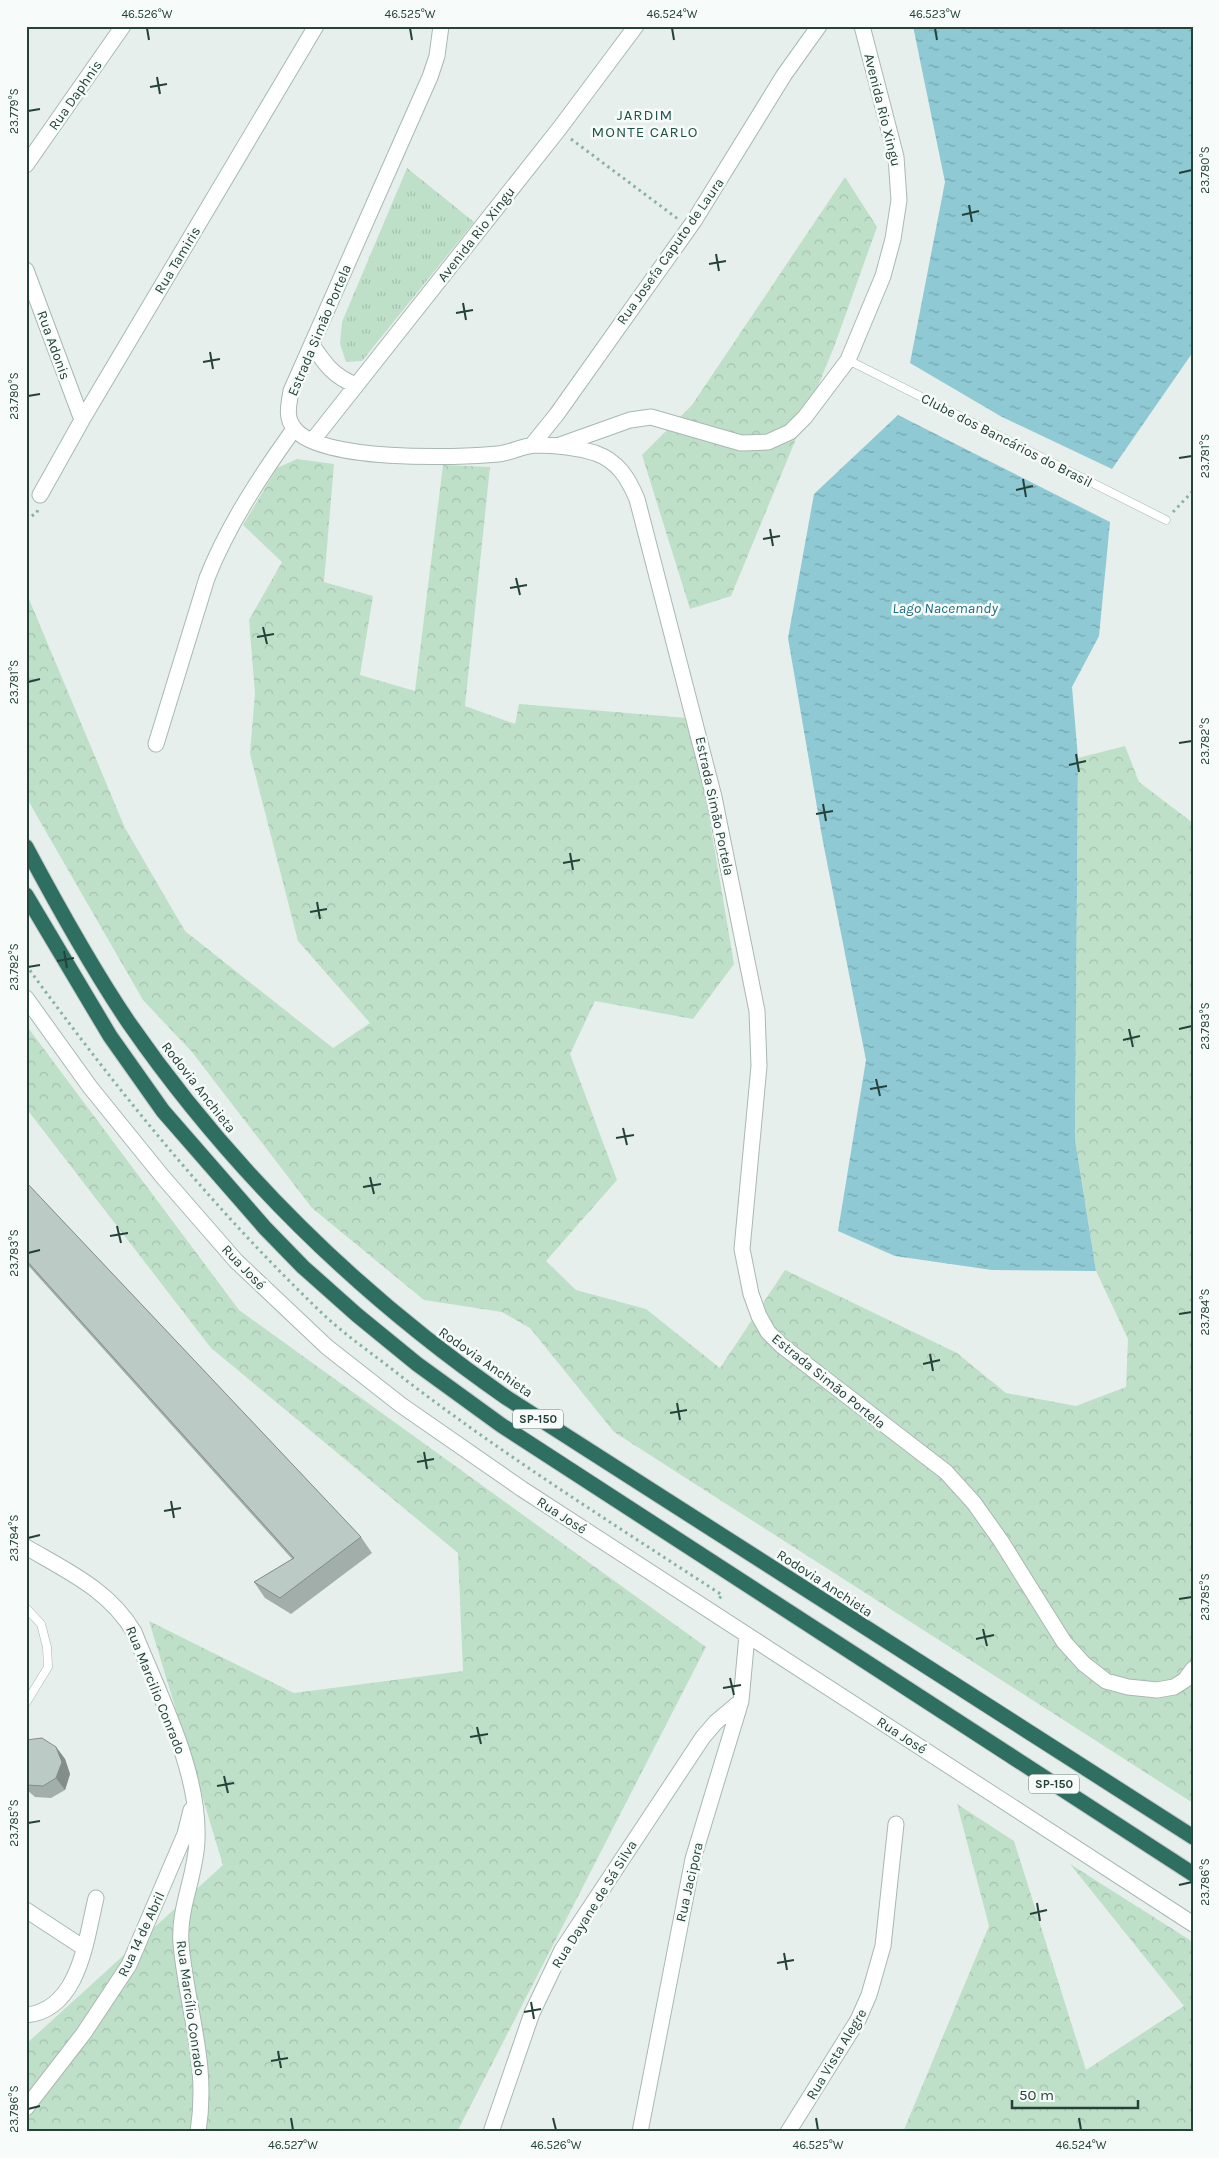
<svg xmlns="http://www.w3.org/2000/svg" width="1219" height="2158" font-family="Karla,sans-serif">
<style>
.forest{fill:url(#forest-crowns)}
.park{fill:url(#park-tufts)}
.water{fill:url(#water-ripples)}
.lines{fill:none;stroke-linecap:round;stroke-linejoin:round}
.service-casing{stroke:#a8b8b2;stroke-width:9}
.minor-casing{stroke:#a8b8b2;stroke-width:17}
.motorway-casing{stroke:#c2cac8;stroke-width:17}
.path{stroke:#86b3a5;stroke-width:3;stroke-dasharray:2.5 4;stroke-linecap:butt}
.service{stroke:#fff;stroke-width:8}
.minor{stroke:#fff;stroke-width:15}
.motorway{stroke:#2f6f62;stroke-width:15}
.wall{fill:#a1aea9}
.shaded-wall{fill:#838d89}
.building{fill:#bbcac4;stroke:#838d89}
.ticks{fill:none;stroke:#24423a;stroke-width:2}
.labels{text-anchor:middle;stroke-width:5;stroke-linejoin:round;paint-order:stroke}
.shield{fill:#f7fbf9;stroke:#637a73;stroke-width:1}
.shield-label{font-size:12px;font-weight:bold;fill:#24423a}
.street-label{font-size:14px;fill:#24423a;stroke:#f7fbf9}
.neighbourhood-label{font-size:15px;letter-spacing:1px;fill:#1f5548;stroke:#f7fbf9}
.water-label{font-size:15px;font-style:italic;fill:#1c6f80;stroke:#f7fbf9}
.neatline{fill:none;stroke:#24423a;stroke-width:2}
.ticks-label{font-size:12px;text-anchor:middle;fill:#24423a}
</style>
<defs>
<pattern id="forest-crowns" width="20" height="18" patternUnits="userSpaceOnUse" patternTransform="scale(1.25)"><rect width="20" height="18" fill="#bfe0c8"/><path d="M2 6a3 3 0 1 1 6 0M12 15a3 3 0 1 1 6 0" fill="none" stroke="#a4c1ad"/></pattern>
<pattern id="park-tufts" width="24" height="20" patternUnits="userSpaceOnUse" patternTransform="scale(1.25)"><rect width="24" height="20" fill="#bfe0c8"/><path d="M3 7l-1-3M5 7V3M7 7l1-3M15 17l-1-3M17 17v-4M19 17l1-3" fill="none" stroke="#a4c1ad"/></pattern>
<pattern id="water-ripples" width="26" height="14" patternUnits="userSpaceOnUse" patternTransform="scale(1.25)"><rect width="26" height="14" fill="#8ec9d4"/><path d="M2 4q2-2 4 0t4 0M15 11q2-2 4 0t4 0" fill="none" stroke="#74a5ad"/></pattern>
</defs>
<rect width="100%" height="100%" fill="#e6efeb"/>
<path class="forest" d="M845 177 877 227 834 347 731 596 690 609 642 455 692 405Z
M297 459 334 464 324 582 373 596 360 675 415 691 443 465 490 467 465 706 515 724 519 704 687 718 698 751 734 964 693 1019 595 1001 570 1054 617 1180 546 1261 576 1290 646 1309 720 1368 785 1270 957 1353 1006 1393 1076 1406 1126 1387 1128 1339 1096 1271 1075 1140 1078 758 1125 746 1139 782 1193 823V1803L614 1432 530 1328 502 1312 424 1300 312 1208 192 1052 143 1000 26 797V592L125 828 185 931 333 1048 370 1023 298 941 250 754 255 693 249 620 282 562 243 525 277 468Z
M26 1025 239 1310 706 1647 457 2132H26V2044L223 1865 149 1621 294 1693 463 1671 458 1553 211 1348 26 1108Z
M957 1804 1014 1841 1086 2070 1184 2006 1070 1864 1193 1942V2132H903L989 1926Z"/>
<path class="park" d="M407 168 474 222 362 361 346 362 340 344 342 322Z"/>
<path class="water" d="M913 26H1193V352L1112 469 1002 417 910 363 945 182Z
M898 415 1110 522 1099 636 1072 687 1078 758 1075 1140 1096 1271 992 1270 895 1256 838 1231 866 1060 823 842 788 638 814 494Z"/>
<g class="lines">
<g class="service-casing">
<path id="service" d="M848 360 1166 520
M26 1608 41 1624 47 1647 48 1667 26 1703"/>
</g>
<g class="minor-casing">
<path id="minor" d="M441 26 437 56 430 77 291 391C289 404 285 417 294 428 318 462 458 458 498 454 510 453 522 446 535 445 554 445 576 447 595 453 618 461 628 478 637 499L714 797 757 1011 759 1066 742 1249 751 1294 759 1316 768 1332 781 1345 946 1472 974 1503 1001 1541 1064 1642 1084 1664 1106 1681 1128 1687 1157 1690 1174 1687 1185 1680 1193 1669
M26 165 123 26
M26 270 82 420
M312 345C325 364 334 377 356 385
M313 440 559 129 636 26
M532 445 557 414 694 221 784 75 819 26
M557 446 630 420 651 417 741 443 768 442 790 432 805 417 848 360 883 276 893 239 899 200 896 157 862 26
M40 495 82 420 316 26
M156 744 207 578C228 525 261 475 294 429
M26 998 90 1087 162 1176 236 1261 327 1347 401 1405 522 1489 1193 1924
M26 1547C67 1571 109 1590 134 1632 159 1695 200 1771 197 1840 196 1876 178 1908 181 1944 187 2010 209 2063 198 2132
M26 1910 84 1948
M26 2015C80 2010 86 1938 96 1898
M26 2108 84 2033 129 1965 185 1834 191 1810
M491 2132 532 2013 562 1950 703 1737 716 1722 741 1701
M640 2132 693 1859 741 1701 747 1635
M788 2132 858 2020 869 1995 883 1946 896 1824"/>
</g>
<g class="motorway-casing">
<path id="motorway" d="M26 847C58 907 91 967 129 1023 231 1170 360 1296 507 1398L1193 1837
M26 895 110 1036 163 1111 265 1228 303 1267 357 1315 417 1364 501 1425 1193 1874"/>
</g>
<path class="path" d="M571 139 678 219
M1173 512 1193 491
M26 519 37 513 38 508
M26 965C117 1090 213 1209 325 1316 350 1339 380 1359 407 1381 508 1458 615 1525 722 1595L719 1599"/>
<use href="#service" class="service"/>
<use href="#minor" class="minor"/>
<use href="#motorway" class="motorway"/>
</g>
<path class="wall" d="M26 1182 361 1537 372 1553 291 1614 265 1598 254 1582 292 1559 26 1263Z
M26 1740 56 1747 65 1759 70 1774 65 1790 51 1798 35 1797 26 1789Z"/>
<path class="shaded-wall" d="M56 1747 65 1759 70 1774 65 1790 56 1778Z"/>
<path class="building" d="M26 1182 361 1537 280 1598 254 1582 294 1558 26 1260Z
M42 1738 56 1747 62 1762 56 1778 43 1786 27 1785 26 1740Z"/>
<path class="ticks" d="M147 28 149 40M410 28 412 40M672 28 674 40M935 28 937 40M157 77 160 94M150 87 167 84M28 111 40 109M1179 173 1192 170M969 205 972 222M962 215 979 211M716 254 719 271M709 264 726 261M463 303 466 320M456 313 473 310M210 352 213 369M203 362 220 359M28 396 40 394M1179 458 1192 456M1023 479 1026 497M1016 490 1033 486M770 529 773 546M763 539 780 536M516 578 520 595M510 588 527 585M263 627 267 644M257 637 274 634M28 682 40 679M1179 743 1192 741M1076 754 1079 772M1069 765 1086 761M823 804 826 821M816 814 833 811M570 853 573 870M563 863 580 860M317 902 320 919M310 912 327 909M64 951 67 968M57 961 74 958M28 967 40 965M1129 1029 1133 1047M1179 1029 1192 1026M1123 1040 1140 1036M876 1079 880 1096M870 1089 887 1086M623 1128 627 1145M616 1138 634 1135M370 1177 374 1194M363 1187 381 1184M117 1226 121 1243M110 1236 128 1233M28 1253 40 1250M1179 1314 1192 1312M930 1354 933 1371M923 1364 940 1360M677 1403 680 1420M670 1413 687 1410M424 1452 427 1469M417 1462 434 1459M171 1501 174 1518M164 1511 181 1508M28 1538 40 1535M1179 1599 1192 1597M983 1629 987 1646M976 1639 994 1635M730 1678 734 1695M723 1688 741 1685M477 1727 481 1744M470 1737 488 1734M224 1776 228 1793M217 1786 234 1783M28 1823 40 1821M1179 1885 1192 1882M1037 1903 1040 1921M1030 1914 1047 1910M784 1953 787 1970M777 1963 794 1960M531 2002 534 2019M524 2012 541 2009M278 2051 281 2068M271 2061 288 2058M28 2109 40 2106M291 2118 293 2130M553 2118 556 2130M816 2118 818 2130M1079 2118 1081 2130"/>
<g class="labels">
<g class="shield">
<rect x="513" y="1409.5" width="50" height="19" rx="4"/>
<rect x="1029" y="1774.5" width="50" height="19" rx="4"/>
</g>
<g class="shield-label">
<text x="538" y="1423">SP-150</text>
<text x="1054" y="1788">SP-150</text>
</g>
<g class="street-label">
<text transform="translate(75 95) rotate(-55)" y="5">Rua Daphnis</text>
<text transform="translate(883 110) rotate(76)" y="5">Avenida Rio Xingu</text>
<text transform="translate(476 234) rotate(-52)" y="5">Avenida Rio Xingu</text>
<text transform="translate(670 251) rotate(-55)" y="5">Rua Josefa Caputo de Laura</text>
<text transform="translate(177 260) rotate(-59)" y="5">Rua Tamiris</text>
<text transform="translate(319 330) rotate(-67)" y="5">Estrada Simão Portela</text>
<text transform="translate(54 345) rotate(70)" y="5">Rua Adonis</text>
<text transform="translate(1007 440) rotate(27)" y="5">Clube dos Bancários do Brasil</text>
<text transform="translate(715 806) rotate(78)" y="5">Estrada Simão Portela</text>
<text transform="translate(199 1087) rotate(52)" y="5">Rodovia Anchieta</text>
<text transform="translate(244 1267) rotate(46)" y="5">Rua José</text>
<text transform="translate(486 1362) rotate(35)" y="5">Rodovia Anchieta</text>
<text transform="translate(829 1381) rotate(39)" y="5">Estrada Simão Portela</text>
<text transform="translate(562 1515) rotate(33)" y="5">Rua José</text>
<text transform="translate(825 1583) rotate(33)" y="5">Rodovia Anchieta</text>
<text transform="translate(156 1690) rotate(68)" y="5">Rua Marcilio Conrado</text>
<text transform="translate(902 1735) rotate(33)" y="5">Rua José</text>
<text transform="translate(689 1882) rotate(-77)" y="5">Rua Jacipora</text>
<text transform="translate(594 1904) rotate(-58)" y="5">Rua Dayane de Sá Silva</text>
<text transform="translate(141 1934) rotate(-65)" y="5">Rua 14 de Abril</text>
<text transform="translate(191 2008) rotate(82)" y="5">Rua Marcílio Conrado</text>
<text transform="translate(836 2054) rotate(-59)" y="5">Rua Vista Alegre</text>
</g>
<g class="neighbourhood-label">
<text x="645" y="120">JARDIM<tspan x="645" dy="17">MONTE CARLO</tspan></text>
</g>
<g class="water-label">
<text x="945" y="613">Lago Nacemandy</text>
</g>
</g>
<rect width="1219" height="2158" fill="none" stroke="#f7fbf9" stroke-width="55"/>
<path d="M1012 2100v8h126v-8" fill="none" stroke="#24423a" stroke-width="2.5"/>
<text x="1019" y="2100" font-size="15" fill="#24423a" stroke="#f7fbf9" stroke-width="4" paint-order="stroke">50 m</text>
<rect x="28" y="28" width="1164" height="2102" class="neatline"/>
<g class="ticks-label">
<text x="147" y="18">46.526°W</text>
<text x="410" y="18">46.525°W</text>
<text x="672" y="18">46.524°W</text>
<text x="935" y="18">46.523°W</text>
<text transform="translate(14 111) rotate(-90)" y="4">23.779°S</text>
<text transform="translate(1205 170) rotate(-90)" y="4">23.780°S</text>
<text transform="translate(14 396) rotate(-90)" y="4">23.780°S</text>
<text transform="translate(1205 456) rotate(-90)" y="4">23.781°S</text>
<text transform="translate(14 682) rotate(-90)" y="4">23.781°S</text>
<text transform="translate(1205 741) rotate(-90)" y="4">23.782°S</text>
<text transform="translate(14 967) rotate(-90)" y="4">23.782°S</text>
<text transform="translate(1205 1026) rotate(-90)" y="4">23.783°S</text>
<text transform="translate(14 1253) rotate(-90)" y="4">23.783°S</text>
<text transform="translate(1205 1312) rotate(-90)" y="4">23.784°S</text>
<text transform="translate(14 1538) rotate(-90)" y="4">23.784°S</text>
<text transform="translate(1205 1597) rotate(-90)" y="4">23.785°S</text>
<text transform="translate(14 1823) rotate(-90)" y="4">23.785°S</text>
<text transform="translate(1205 1882) rotate(-90)" y="4">23.786°S</text>
<text transform="translate(14 2109) rotate(-90)" y="4">23.786°S</text>
<text x="293" y="2149">46.527°W</text>
<text x="556" y="2149">46.526°W</text>
<text x="818" y="2149">46.525°W</text>
<text x="1081" y="2149">46.524°W</text>
</g>
</svg>
